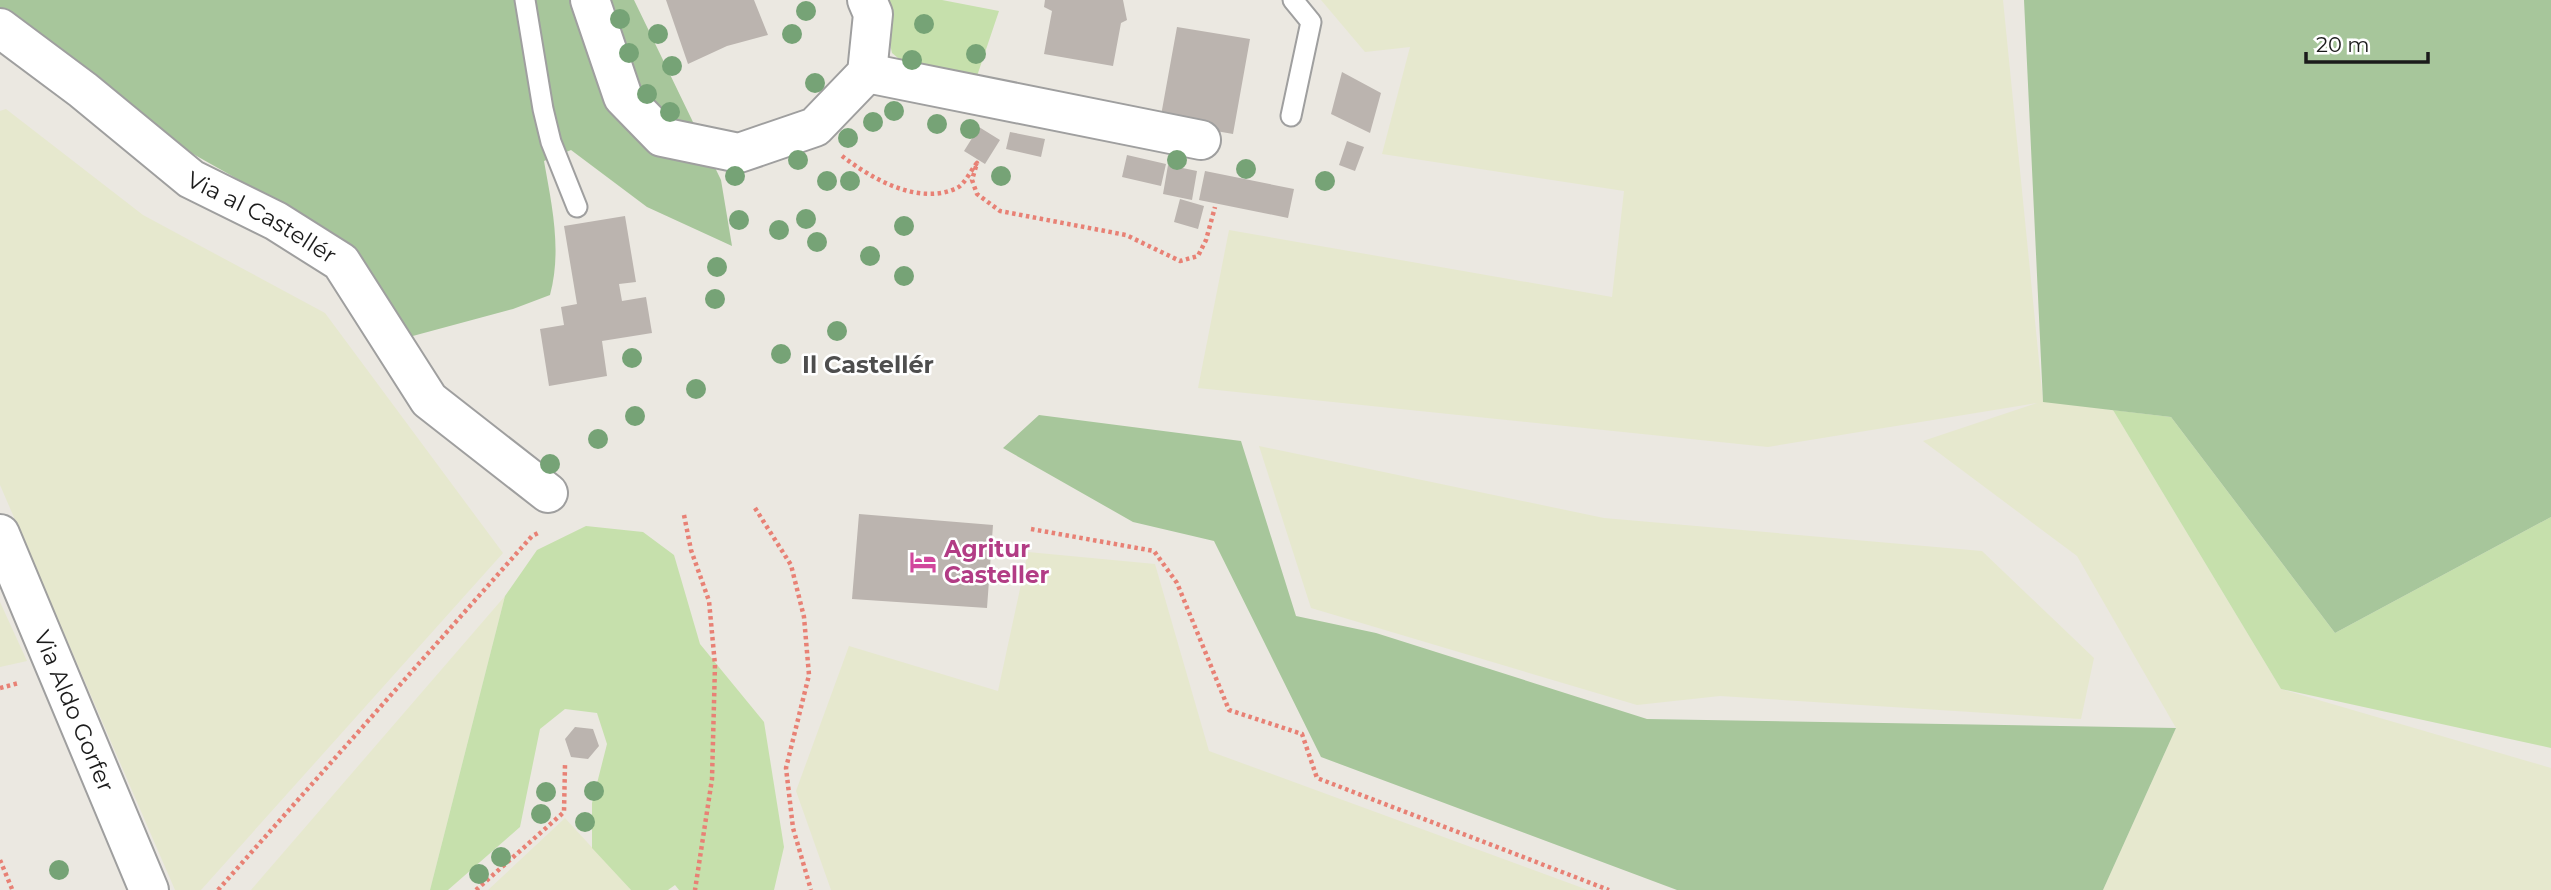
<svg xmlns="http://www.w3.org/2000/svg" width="2551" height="890" font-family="Montserrat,sans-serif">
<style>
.farmland{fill:#e6e8ce}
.grass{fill:#c6e0ac}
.forest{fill:#a7c69b}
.building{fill:#bbb4af}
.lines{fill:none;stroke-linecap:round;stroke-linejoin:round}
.lane-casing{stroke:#9f9f9f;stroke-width:23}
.street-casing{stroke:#9f9f9f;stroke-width:42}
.path{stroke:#e88175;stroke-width:4.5;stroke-dasharray:3.5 3.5;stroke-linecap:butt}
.lane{stroke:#fff;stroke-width:19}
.street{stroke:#fff;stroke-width:38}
.tree{fill:#76a376}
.labels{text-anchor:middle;stroke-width:5;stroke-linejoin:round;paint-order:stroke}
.street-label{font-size:23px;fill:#1b1b1b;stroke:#fff}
.hotel-label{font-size:23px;font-weight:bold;fill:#b23c85;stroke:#fff;text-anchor:start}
.neighbourhood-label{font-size:24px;font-weight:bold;fill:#4e4e4e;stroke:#fff}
</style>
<rect width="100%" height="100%" fill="#ebe8e1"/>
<path class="farmland" d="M1321 0H2003L2043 401 2113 410 2281 689 2551 768V890H2103L2176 728 2077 556 1923 441 2037 403 1768 447 1198 388 1229 230 1612 297 1624 191 1382 154 1410 47 1365 52Z
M6 109 143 215 325 313 503 553 201 890H175L0 485V111Z
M1259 446 1604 518 1982 551 2094 658 2081 719 1720 696 1637 705 1311 608Z
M1028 552 1155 564 1209 751 1588 890H831L796 791 849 646 998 691Z
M505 596 430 890H251Z
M0 602 27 661 0 667Z
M565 818 631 890H488Z"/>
<path class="grass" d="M880 0H942L999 11 977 76 910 68 892 53Z
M2113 410 2171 417 2335 633 2551 517V748L2281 689Z
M586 526 643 532 674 555 700 644 764 722 784 847 774 890H679L675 885 668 890H631L592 848V803L607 744 597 713 565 709 540 729 520 827 448 890H430L505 596 537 550Z"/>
<path class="forest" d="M0 0H634L721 180 732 246 647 207 571 150 544 161C552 206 562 250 550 295L513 309 409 337 257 190 186 150 0 15Z
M2024 0H2551V517L2335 633 2171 417 2043 402Z
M1039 415 1241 441 1296 616 1376 633 1647 719 2176 728 2103 890H1677L1321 757 1214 541 1133 522 1003 448Z"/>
<path class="building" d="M666 0H754L768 35 727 46 688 64Z
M1045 0H1123L1127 20 1121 23 1113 66 1044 54 1052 11 1044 7Z
M1177 27 1250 39 1233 134 1160 121Z
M1342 72 1381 93 1370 133 1331 114Z
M979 127 1000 140 985 164 964 151Z
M1010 132 1045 139 1041 157 1006 149Z
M1347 141 1364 147 1355 171 1339 165Z
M1127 155 1166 164 1161 186 1122 177Z
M1168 165 1197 171 1192 200 1163 194Z
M1205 171 1294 189 1288 218 1199 200Z
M1180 199 1204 206 1198 229 1174 222Z
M625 216 636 282 619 284 622 301 646 297 652 333 602 341 607 376 549 386 540 329 564 325 561 307 577 304 564 226Z
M859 514 993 525 987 608 852 599Z
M575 727 593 729 599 746 588 759 571 757 565 739Z"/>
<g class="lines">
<g class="lane-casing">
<path id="lane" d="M525 0 543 109 551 142 577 207
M1291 116 1311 22 1293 0"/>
</g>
<g class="street-casing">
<g id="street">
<path d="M590 0 623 97 662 137 739 153 815 127 867 73 873 14 867 0"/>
<path id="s1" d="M0 28 83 90 191 179 276 221 341 262 429 400 548 493"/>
<path d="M867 73 1201 140"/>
<path id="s2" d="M0 534 149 890"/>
</g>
</g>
<path class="path" d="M842 156C872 179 919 206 957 188 965 184 971 170 977 163L972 180 977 194 1000 211 1126 235 1180 261 1198 256 1206 240 1215 207
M755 508 791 565 804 617 809 675 786 768 793 828 811 890
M684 515 691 550 709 601 715 665 712 779 695 890
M1031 529 1154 551 1177 583 1229 710 1302 734 1317 778 1609 890
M0 688 19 683
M0 860 12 889
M218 890 532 536 540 532
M476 890 564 812 565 765"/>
<use href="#lane" class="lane"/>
<use href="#street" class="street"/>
</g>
<g class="tree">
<circle cx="806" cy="11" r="10"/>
<circle cx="620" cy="19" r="10"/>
<circle cx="924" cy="24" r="10"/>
<circle cx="658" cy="34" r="10"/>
<circle cx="792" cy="34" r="10"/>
<circle cx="629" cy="53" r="10"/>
<circle cx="976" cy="54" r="10"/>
<circle cx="912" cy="60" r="10"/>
<circle cx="672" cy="66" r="10"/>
<circle cx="815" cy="83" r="10"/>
<circle cx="647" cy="94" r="10"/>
<circle cx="894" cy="111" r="10"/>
<circle cx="670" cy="112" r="10"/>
<circle cx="873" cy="122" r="10"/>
<circle cx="937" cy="124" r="10"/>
<circle cx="970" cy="129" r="10"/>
<circle cx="848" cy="138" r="10"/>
<circle cx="798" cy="160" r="10"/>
<circle cx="1177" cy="160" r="10"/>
<circle cx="1246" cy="169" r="10"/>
<circle cx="735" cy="176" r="10"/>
<circle cx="1001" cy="176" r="10"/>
<circle cx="827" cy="181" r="10"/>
<circle cx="850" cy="181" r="10"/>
<circle cx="1325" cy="181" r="10"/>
<circle cx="806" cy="219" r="10"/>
<circle cx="739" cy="220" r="10"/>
<circle cx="904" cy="226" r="10"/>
<circle cx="779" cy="230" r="10"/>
<circle cx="817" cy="242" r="10"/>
<circle cx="870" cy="256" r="10"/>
<circle cx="717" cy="267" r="10"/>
<circle cx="904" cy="276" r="10"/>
<circle cx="715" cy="299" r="10"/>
<circle cx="837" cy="331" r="10"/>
<circle cx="781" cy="354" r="10"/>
<circle cx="632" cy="358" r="10"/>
<circle cx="696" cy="389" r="10"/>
<circle cx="635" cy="416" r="10"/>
<circle cx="598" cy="439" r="10"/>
<circle cx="550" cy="464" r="10"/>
<circle cx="594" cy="791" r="10"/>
<circle cx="546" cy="792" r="10"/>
<circle cx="541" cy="814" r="10"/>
<circle cx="585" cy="822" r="10"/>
<circle cx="501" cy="857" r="10"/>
<circle cx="59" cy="870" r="10"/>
<circle cx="479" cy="874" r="10"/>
</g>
<defs>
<g id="hotel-bare" transform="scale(2.1)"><path d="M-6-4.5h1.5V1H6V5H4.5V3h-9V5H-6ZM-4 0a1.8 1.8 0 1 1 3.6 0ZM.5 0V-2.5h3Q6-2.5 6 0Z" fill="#d1479c" stroke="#fff" stroke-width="2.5" paint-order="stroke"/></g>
</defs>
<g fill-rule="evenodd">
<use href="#hotel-bare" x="923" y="562"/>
</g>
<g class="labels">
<g class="street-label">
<text dy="8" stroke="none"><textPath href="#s1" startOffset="324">Via al Castellér</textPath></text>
<text dy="8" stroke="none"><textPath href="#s2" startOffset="192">Via Aldo Gorfer</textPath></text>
</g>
<g class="hotel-label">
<text x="944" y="557">Agritur<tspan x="944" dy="26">Casteller</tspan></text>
</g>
<g class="neighbourhood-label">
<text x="868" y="373">Il Castellér</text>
</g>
</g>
<path d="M2306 52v10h122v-10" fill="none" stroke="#1b1b1b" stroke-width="3.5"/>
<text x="2316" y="52" font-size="21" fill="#1b1b1b" stroke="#ffffff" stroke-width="5" paint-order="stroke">20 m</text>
</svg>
